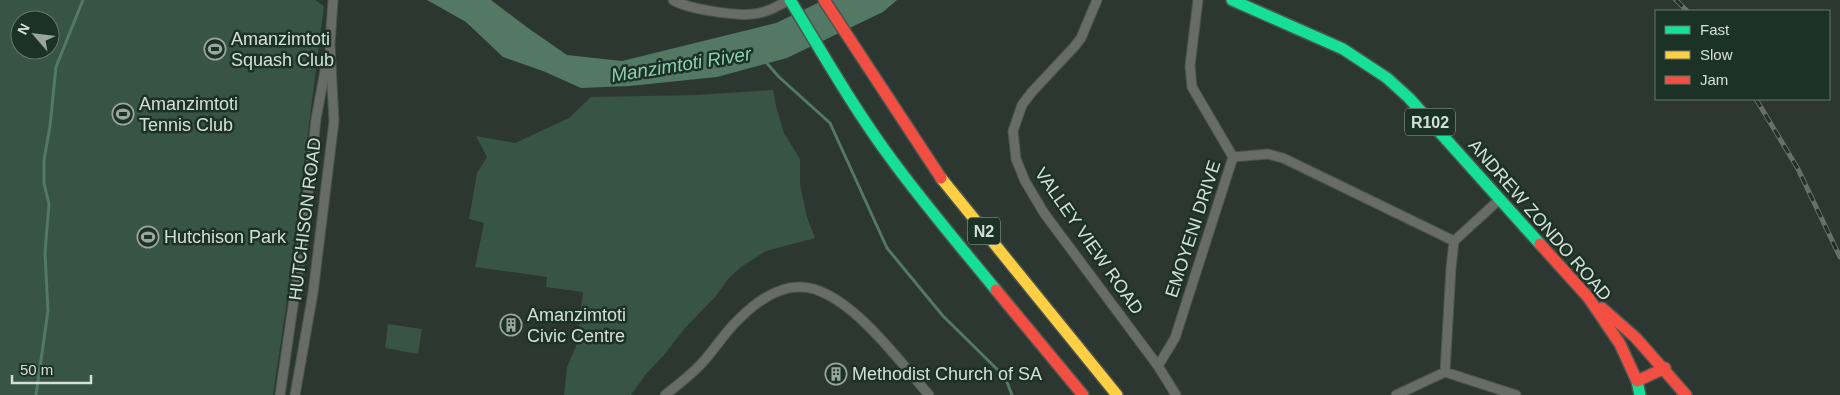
<svg xmlns="http://www.w3.org/2000/svg" width="1840" height="395" font-family="Arial,sans-serif">
<style>
.green{fill:#375445;fill-rule:evenodd}
.water{fill:#537863}
.lines{fill:none;stroke-linecap:round;stroke-linejoin:round}
.stream{stroke:#537863;stroke-width:3}
.street-casing{stroke:#4b554f;stroke-width:11}
.fast-casing{stroke:#4b554f;stroke-width:14}
.slow-casing{stroke:#4b554f;stroke-width:14}
.jam-casing{stroke:#4b554f;stroke-width:14}
.street{stroke:#686c69;stroke-width:9}
.fast{stroke:#16e098;stroke-width:11}
.slow{stroke:#ffcf43;stroke-width:11}
.jam{stroke:#f24e42;stroke-width:11}
.rail-casing{stroke:#686f6c;stroke-width:5}
.rail{stroke:#1d3226;stroke-width:3;stroke-dasharray:9;stroke-linecap:butt}
.labels{text-anchor:middle;stroke-width:5;stroke-linejoin:round;paint-order:stroke}
.shield{fill:#1d3226;stroke:#9caca3;stroke-width:1}
.shield-label{font-size:16px;font-weight:bold;fill:#d3e0d8}
.poi-label{font-size:18px;fill:#d3e0d8;stroke:#1d3226;text-anchor:start}
.street-label{font-size:18px;fill:#d3e0d8;stroke:#1d3226}
.water-label{font-size:19px;font-style:italic;fill:#8fd1ac;stroke:#1d3226}
</style>
<rect width="100%" height="100%" fill="#2c3731"/>
<path class="green" d="M0 0H315L324 6 285 314 273 395H0ZM20 20H50V50H20Z
M773 90 776 106 784 133 800 159V184L807 217 815 238 766 251 741 267 728 279 716 296 685 328 664 355 646 374 631 395H564L567 367 577 344 583 292 546 287 547 277 475 267 484 223 469 219 477 173 487 157 476 136 515 143 569 118 591 97 696 95Z
M388 324 422 329 418 354 385 348Z"/>
<path class="water" d="M427 0H491L528 28 567 55 622 61 776 23 824 0H897L883 12 787 58 717 77 630 86 581 88 543 71 503 57 466 22Z"/>
<g class="lines">
<path class="stream" d="M765 61 779 77 830 123 887 248 943 316 1005 377 1012 395
M36 395 48 311 45 253 49 204 44 183V160L50 126 56 67 83 0"/>
<g class="street-casing">
<path id="street" d="M673 0C687 9 736 16 753 14 766 13 778 6 789 0
M1097 0 1081 38 1074 47 1031 93 1022 105 1013 131 1016 159 1025 181 1044 213 1158 366 1176 395
M1198 0 1190 66 1192 87 1233 157
M1233 157 1268 154 1283 158 1454 241
M1158 366 1175 338 1233 157
M1445 372 1451 268 1454 241 1500 199
M280 395 303 238 316 119 327 60
M295 395 313 293 334 121 330 45 333 0
M665 395C678 385 691 375 702 363 715 349 725 332 739 319 755 303 778 286 801 287 847 288 900 362 929 395
M1396 395 1445 372 1516 395"/>
</g>
<g class="fast-casing">
<path id="fast" d="M790 0C823 54 854 109 892 160 925 205 961 247 996 290
M1232 0 1343 49 1387 78 1409 98 1540 244
M1637 381 1640 395"/>
</g>
<g class="slow-casing">
<path id="slow" d="M941 178 1117 395"/>
</g>
<g class="jam-casing">
<path id="jam" d="M824 0 941 178
M1540 244 1588 297 1620 344 1637 381 1665 368
M996 290 1083 395
M1602 308 1636 338 1686 395"/>
</g>
<use href="#street" class="street"/>
<use href="#fast" class="fast"/>
<use href="#slow" class="slow"/>
<use href="#jam" class="jam"/>
<g class="rail-casing">
<path id="rail" d="M1676 0 1687 11
M1756 99 1798 169 1840 257"/>
</g>
<use href="#rail" class="rail"/>
</g>
<defs>
<g id="stadium-ring" transform="scale(1.125)"><circle r="9.5" fill="#1d3226" stroke="#99a59e" stroke-width="1.5"/><path d="M0-5a6.5 5 0 1 0 0 10a6.5 5 0 1 0 0-10ZM-3.5-1.8h7v3.6h-7Z" fill="#99a59e"/></g>
<g id="building-ring" transform="scale(1.125)"><circle r="9.5" fill="#1d3226" stroke="#99a59e" stroke-width="1.5"/><path d="M-4-6H4V6H1V3H-1V6H-4ZM-2.5-4.3h1.7v1.8h-1.7ZM.8-4.3h1.7v1.8H.8ZM-2.5-1h1.7V.8h-1.7ZM.8-1h1.7V.8H.8Z" fill="#99a59e"/></g>
</defs>
<g fill-rule="evenodd">
<use href="#stadium-ring" x="215" y="49"/>
<use href="#stadium-ring" x="123" y="114"/>
<use href="#stadium-ring" x="148" y="237"/>
<use href="#building-ring" x="511" y="325"/>
<use href="#building-ring" x="836" y="374"/>
</g>
<g class="labels">
<g class="shield">
<rect x="1405" y="108.5" width="50" height="27" rx="4"/>
<rect x="968" y="217.5" width="32" height="27" rx="4"/>
</g>
<g class="shield-label">
<text x="1430" y="128">R102</text>
<text x="984" y="237">N2</text>
</g>
<g class="poi-label">
<text x="231" y="45">Amanzimtoti<tspan x="231" dy="21">Squash Club</tspan></text>
<text x="139" y="110">Amanzimtoti<tspan x="139" dy="21">Tennis Club</tspan></text>
<text x="164" y="243">Hutchison Park</text>
<text x="527" y="321">Amanzimtoti<tspan x="527" dy="21">Civic Centre</tspan></text>
<text x="852" y="380">Methodist Church of SA</text>
</g>
<g class="street-label">
<text transform="translate(305 219) rotate(-83)" y="6">HUTCHISON ROAD</text>
<text transform="translate(1540 220) rotate(49)" y="6">ANDREW ZONDO ROAD</text>
<text transform="translate(1193 229) rotate(-72)" y="6">EMOYENI DRIVE</text>
<text transform="translate(1089 241) rotate(55)" y="6">VALLEY VIEW ROAD</text>
</g>
<g class="water-label">
<text transform="translate(681 64) rotate(-9)" y="7">Manzimtoti River</text>
</g>
</g>
<rect x="1655" y="10" width="175" height="90" fill="#1d3226" stroke="#66786d"/>
<rect x="1665" y="26" width="25" height="8" fill="#16e098" stroke="#66786d"/>
<text x="1700" y="35" font-size="15" fill="#d3e0d8">Fast</text>
<rect x="1665" y="51" width="25" height="8" fill="#ffcf43" stroke="#66786d"/>
<text x="1700" y="60" font-size="15" fill="#d3e0d8">Slow</text>
<rect x="1665" y="76" width="25" height="8" fill="#f24e42" stroke="#66786d"/>
<text x="1700" y="85" font-size="15" fill="#d3e0d8">Jam</text>
<g transform="translate(35 35) rotate(298)"><circle r="24" fill="#1d3226" stroke="#66786d"/>
<path d="M0-4L9 19L0 12L-9 19Z" fill="#99a59e"/>
<text y="-8" font-size="14" font-weight="bold" text-anchor="middle" fill="#d3e0d8">N</text>
</g>
<path d="M12 375v8h79v-8" fill="none" stroke="#d3e0d8" stroke-width="2.5"/>
<text x="20" y="375" font-size="15" fill="#d3e0d8" stroke="#1d3226" stroke-width="4" paint-order="stroke">50 m</text>
</svg>
